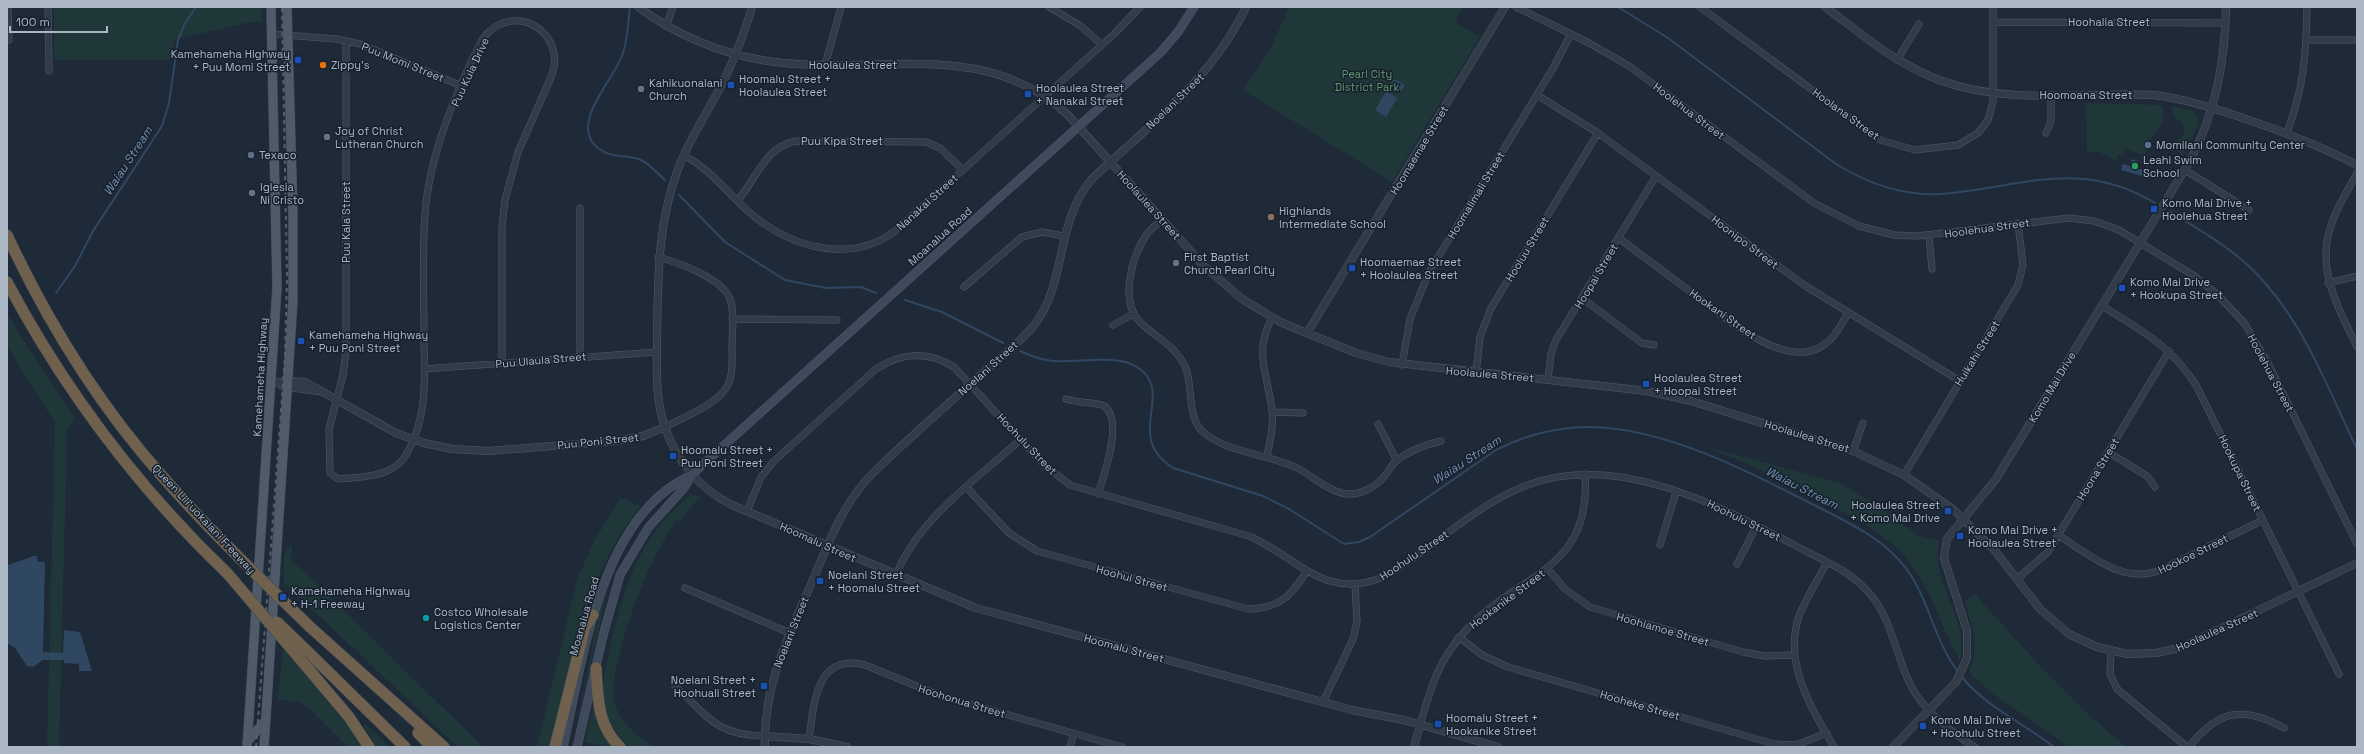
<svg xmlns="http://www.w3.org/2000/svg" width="2364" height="754" font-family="'Space Grotesk',sans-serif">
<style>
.green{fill:#203739}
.water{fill:#304761}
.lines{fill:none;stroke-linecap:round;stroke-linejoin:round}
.stream{stroke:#304761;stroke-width:2}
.minor-casing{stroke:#4f5a67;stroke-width:7}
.tertiary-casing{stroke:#4f5a67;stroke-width:8}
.secondary-casing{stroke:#4f5a67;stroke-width:9}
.primary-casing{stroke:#3b4552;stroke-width:10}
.motorway-casing{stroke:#3c4753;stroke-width:12}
.minor{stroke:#323c48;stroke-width:6}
.tertiary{stroke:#323c48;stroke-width:7}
.secondary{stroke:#3f4b5c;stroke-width:8}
.primary{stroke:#4f5b69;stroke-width:9}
.motorway{stroke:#6f614e;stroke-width:11}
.rail{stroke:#536070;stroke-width:2;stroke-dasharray:4 4;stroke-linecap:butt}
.motorway-bridge-casing{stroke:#3c4753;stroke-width:12;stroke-linecap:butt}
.motorway-bridge{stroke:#6f614e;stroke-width:11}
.transit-dot{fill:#1a4fb4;stroke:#17212d;stroke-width:1.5}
.food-dot{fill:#e8710a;stroke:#17212d;stroke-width:1.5}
.worship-dot{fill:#6b7280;stroke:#17212d;stroke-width:1.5}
.service-dot{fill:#5c6f8a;stroke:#17212d;stroke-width:1.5}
.leisure-dot{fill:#2e9e5b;stroke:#17212d;stroke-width:1.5}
.education-dot{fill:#8d6e63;stroke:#17212d;stroke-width:1.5}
.culture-dot{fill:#0f9aa8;stroke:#17212d;stroke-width:1.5}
.labels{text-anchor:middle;stroke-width:3;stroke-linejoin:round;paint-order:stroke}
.street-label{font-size:11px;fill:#acb7c6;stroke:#17212d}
.poi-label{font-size:11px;fill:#acb7c6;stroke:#17212d;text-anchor:start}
.park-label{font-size:11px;fill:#62976c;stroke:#17212d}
.water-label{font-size:12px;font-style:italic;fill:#718fb1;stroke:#17212d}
</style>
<rect width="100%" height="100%" fill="#1e2a38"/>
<path class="green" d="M54 7H262V22H250L174 40 170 60H56L54 57Z
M1289 7H1464L1455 22 1480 37 1392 182 1243 90 1270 50Z
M2086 103 2162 105C2167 120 2159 131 2147 142L2148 149 2144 155 2125 149 2123 156 2118 154 2116 161 2099 152H2087Z
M2171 106 2193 111 2199 118 2198 125 2183 156 2174 148 2173 141C2182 140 2185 136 2185 126L2180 120 2175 118Z
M7 314 75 419 67 428V434L59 747H47L55 423 7 346Z
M1699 445 1840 483 1881 508 1917 535 1939 541C1929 582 1971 620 1960 661 1942 629 1933 593 1911 564 1888 533 1853 518 1820 500 1781 479 1741 459 1699 445Z
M691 495 701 496 678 522 676 521C668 534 659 547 653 561 639 589 606 676 615 704 620 723 638 735 653 747H630C617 735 607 721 604 704 600 683 607 664 611 644 625 584 640 534 691 495Z
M621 498 641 506C583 576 572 662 553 747H537L577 580 594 541Z
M292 544 291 559 483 747H458L284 583C285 570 280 551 292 544Z
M613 573 607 592 573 741 601 604Z
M1975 594C2023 648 2070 701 2126 747H2067C2036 719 1998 703 1969 672 1980 648 1972 625 1965 601Z
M283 648 338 711 363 747H348L308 707 299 702 278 700Z
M593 708 599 726 611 745 610 747 585 742Z
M364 723 389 747H376L364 726Z"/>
<path class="water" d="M1394 79 1405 85 1401 92 1390 85Z
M1386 91 1397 98 1386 117 1375 110Z
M2132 159 2138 161 2136 168 2143 170 2142 176 2121 170 2123 164 2130 166Z
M33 556H37L38 562H45L43 652 63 653 64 630 80 632 92 671H79V664L64 663V660H43L33 667 27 666 15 648 7 643V566C15 561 24 561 33 556Z"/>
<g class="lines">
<path class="stream" d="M630 7C628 23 628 40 622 56 614 79 568 125 598 148 612 159 624 154 639 159 649 163 657 173 665 180
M1618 7 1668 38 1836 164C1867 183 1903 196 1940 194 2020 188 2079 157 2155 203
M679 195 725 242 785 280 826 288 861 287 876 293
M2169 211C2204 232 2240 253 2266 284 2307 331 2330 393 2357 449
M56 293 75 266 93 231 162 126 169 103 178 40 185 23 196 7
M905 300 942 312 1003 343
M1020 351C1031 356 1041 360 1053 361 1077 363 1117 354 1137 367 1177 393 1122 435 1173 468L1263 496 1289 509 1344 544 1359 542 1370 537 1496 450C1525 435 1560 426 1593 427 1667 429 1750 472 1814 505 1845 521 1877 535 1900 561 1929 593 1932 639 1959 673
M1961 676C1986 707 2023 723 2054 747"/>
<g class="minor-casing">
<path id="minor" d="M8 7 9 40
M48 7 49 71
M1049 7 1081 26 1102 45
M1516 7 1589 43 1629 66 1814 203 1859 226 1894 235 1917 236 2069 218 2094 221 2119 230 2193 275 2217 294 2245 324 2268 363 2357 544
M1700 7 1880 140 1915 150 1958 145 1978 133 1988 120 1993 102V7
M1993 22 2226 23
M666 26 673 7
M271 34 337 39 360 44 462 86
M2307 40H2357
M346 41V351L343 375 329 429 330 473 338 479C361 477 392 478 406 455 427 420 425 380 424 341 424 299 422 256 425 214 429 157 456 90 482 40 509 0 567 28 552 75L518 152 505 200 502 226V363
M1897 60 1919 24
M825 65 841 7
M1537 95 1598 133 1804 285 1960 381
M2046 133 2051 121V95
M2287 133C2304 86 2306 56 2307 7
M684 155C714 172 729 196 755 217 794 248 852 264 895 231L1114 34 1140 7
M2185 170 2249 210
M2357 173C2349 189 2339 203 2333 220 2314 266 2337 305 2357 347
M738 200C756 179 766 146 796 141L926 142 940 148 963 170
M1162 220C1156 225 1149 230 1145 237 1131 259 1120 302 1140 322 1157 339 1173 343 1185 366 1194 387 1186 416 1203 432 1225 452 1270 454 1299 469 1314 477 1329 492 1347 494 1359 495 1374 488 1382 479 1388 473 1391 465 1397 460 1411 450 1424 445 1441 441
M1929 236 1932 269
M1619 238C1641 255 1664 272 1687 289 1717 311 1772 361 1811 351 1831 345 1839 329 1848 313
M658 257C679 263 722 278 730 299 735 313 732 333 732 348 732 362 734 379 724 391 712 406 682 418 665 427
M2328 283 2357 276
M964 287 1022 237 1042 232 1064 236
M1582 298 1642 343 1654 345
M2102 306C2140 329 2171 346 2196 385L2339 674
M732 319 837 320
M1113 325 1133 314
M580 357V208
M1402 365 1410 319 1429 272 1552 70 1571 34
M424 369 657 352
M1476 373 1480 337 1491 308 1598 133
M1548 380 1551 354 1556 340 1656 176
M1066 399C1077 403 1097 402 1104 406 1124 419 1104 476 1098 494
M1273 412 1303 413
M1378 424 1397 461
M1853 451 1863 423
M2108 452 2147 476 2155 487
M1267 456C1270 441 1274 425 1272 410 1268 375 1253 353 1272 318
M1904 475 2018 285 2023 265 2018 223
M967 488 1009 533 1037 551 1248 609C1280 608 1290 597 1307 571
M747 511 761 477 773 462 876 369C901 352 928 351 954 367L1043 464 1070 485 1249 536C1297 557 1324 600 1381 578 1432 551 1473 505 1528 485 1616 452 1717 504 1794 545 1821 559 1851 571 1871 595 1892 620 1896 657 1911 686 1921 707 1954 735 1975 747
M2058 535C2089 554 2122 585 2161 570L2263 520
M1660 545 1676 492
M1827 562C1818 580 1806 598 1799 616 1783 663 1811 708 1834 747
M1737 564 1757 525
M1547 568 1565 589 1590 607 1743 652 1765 656 1793 655
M896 575C919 518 976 480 1021 439
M2017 579 2048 552 2169 351
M685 588 790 633
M1459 637 1482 655 1508 667 1774 744 1796 745 1827 733
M2111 651 2110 674 2117 689 2187 747
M675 686C707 716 717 736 765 736
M1323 702 1353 639 1357 621 1355 585
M1420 725C1431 687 1438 660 1466 630 1519 572 1592 572 1585 474
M809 739C814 706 815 652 865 665L941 696 1122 747
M1070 747 1074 733
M2189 747C2218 710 2243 705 2284 728"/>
</g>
<g class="tertiary-casing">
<path id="tertiary" d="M638 7C681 38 731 58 784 63 884 73 986 39 1068 115L1204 266 1242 299 1280 322 1356 353 1389 362 1647 391 1691 401 1853 451 1904 475 1954 510 1996 552 2040 609 2069 634 2097 647 2127 654 2156 653 2180 648 2357 563
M752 7C745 31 736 55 725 78 710 109 690 137 678 169 657 225 658 281 657 340 657 369 655 399 665 427 676 461 700 489 732 505L976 608 1352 710 1404 720 1498 747
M1825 7C1862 34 1898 66 1942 81 2009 105 2082 92 2152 95 2177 97 2201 105 2225 112 2271 127 2315 143 2357 165
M1307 333 1505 7
M272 383 288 381 305 382 396 433 424 443 452 449 488 451 616 441 643 436 665 427
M282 386 318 391
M765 736 809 739 847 747
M765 747C763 687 788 636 812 582 829 542 843 502 875 471 910 437 947 405 983 373 1001 357 1021 342 1035 324 1067 281 1055 224 1091 180 1149 125 1211 81 1246 7
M1414 747 1420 725
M1893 747 1956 682 1967 658V631L1944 558 1947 539 1996 479 2190 161C2216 111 2225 62 2226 7"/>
</g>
<g class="secondary-casing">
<path id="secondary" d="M563 747C583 660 600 515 692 475
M577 747 604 632 620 575 648 528 684 488 692 475 700 467 1160 53 1178 32 1194 7"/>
</g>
<g class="primary-casing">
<path id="primary" d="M247 742 266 720
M247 747 277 287 271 7
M264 747 293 300V213L287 7"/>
</g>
<g class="motorway-casing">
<path id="motorway" d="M7 282C65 391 139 489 228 574
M310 627 444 747
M307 651 405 747
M306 666 349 717 369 747
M596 668C598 698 597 725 620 747
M418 733 432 747
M555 747 585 627 593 615"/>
</g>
<use href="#minor" class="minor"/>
<use href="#tertiary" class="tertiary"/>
<use href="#secondary" class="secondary"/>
<use href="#primary" class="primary"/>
<use href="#motorway" class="motorway"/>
<path class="rail" d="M256 747 285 357 287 277 282 7"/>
<g class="motorway-bridge-casing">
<path id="motorway-bridge" d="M7 235C47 321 99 405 162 476 208 529 260 578 310 627
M228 574 306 666
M277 622 307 651"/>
</g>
<use href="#motorway-bridge" class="motorway-bridge"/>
</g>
<g class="transit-dot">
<rect x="294" y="56" width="8" height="8" rx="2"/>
<rect x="727" y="81" width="8" height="8" rx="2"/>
<rect x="1024" y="90" width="8" height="8" rx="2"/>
<rect x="2150" y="205" width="8" height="8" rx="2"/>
<rect x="1348" y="264" width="8" height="8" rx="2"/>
<rect x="2118" y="284" width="8" height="8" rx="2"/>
<rect x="297" y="337" width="8" height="8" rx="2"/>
<rect x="1642" y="380" width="8" height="8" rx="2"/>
<rect x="669" y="452" width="8" height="8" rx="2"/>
<rect x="1944" y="507" width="8" height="8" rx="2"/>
<rect x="1956" y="532" width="8" height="8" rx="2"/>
<rect x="816" y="577" width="8" height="8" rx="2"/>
<rect x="279" y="593" width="8" height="8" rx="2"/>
<rect x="760" y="682" width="8" height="8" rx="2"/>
<rect x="1434" y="720" width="8" height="8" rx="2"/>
<rect x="1919" y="722" width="8" height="8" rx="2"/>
</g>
<circle class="food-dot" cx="323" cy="65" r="4"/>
<g class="worship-dot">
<circle cx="641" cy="89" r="4"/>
<circle cx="327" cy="137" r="4"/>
<circle cx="252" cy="193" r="4"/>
<circle cx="1176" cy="263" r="4"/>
</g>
<g class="service-dot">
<circle cx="2148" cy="145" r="4"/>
<circle cx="251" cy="155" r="4"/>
</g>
<circle class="leisure-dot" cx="2135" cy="166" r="4"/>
<circle class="education-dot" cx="1271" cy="217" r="4"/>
<circle class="culture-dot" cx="426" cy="618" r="4"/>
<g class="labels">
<g class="street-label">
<text x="2109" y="26">Hoohalia Street</text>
<text transform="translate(403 62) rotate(22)" y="4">Puu Momi Street</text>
<text x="853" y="69">Hoolaulea Street</text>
<text transform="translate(470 72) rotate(-65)" y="4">Puu Kula Drive</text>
<text x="2086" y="99">Hoomoana Street</text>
<text transform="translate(1175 101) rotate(-44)" y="4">Noelani Street</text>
<text transform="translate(1689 111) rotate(37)" y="4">Hoolehua Street</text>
<text transform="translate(1846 114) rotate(36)" y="4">Hoolana Street</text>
<text x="842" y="145">Puu Kipa Street</text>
<text transform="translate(1419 150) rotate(-59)" y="4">Hoomaemae Street</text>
<text transform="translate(1476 195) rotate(-59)" y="4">Hoomalimali Street</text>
<text transform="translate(927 202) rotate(-42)" y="4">Nanakai Street</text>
<text transform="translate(1149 205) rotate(48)" y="4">Hoolaulea Street</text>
<text transform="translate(346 222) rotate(-90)" y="4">Puu Kala Street</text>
<text transform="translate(1987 228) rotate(-8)" y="4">Hoolehua Street</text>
<text transform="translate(940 236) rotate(-42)" y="4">Moanalua Road</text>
<text transform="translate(1745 242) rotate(37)" y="4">Hoonipo Street</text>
<text transform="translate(1527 249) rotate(-59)" y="4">Hooluu Street</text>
<text transform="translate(1596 276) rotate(-59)" y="4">Hoopai Street</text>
<text transform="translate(1723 314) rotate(35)" y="4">Hookani Street</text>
<text transform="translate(1977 353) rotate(-58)" y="4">Huikahi Street</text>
<text transform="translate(541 360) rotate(-5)" y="4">Puu Ulaula Street</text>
<text transform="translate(988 368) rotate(-42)" y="4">Noelani Street</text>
<text transform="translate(2271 373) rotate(62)" y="4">Hoolehua Street</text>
<text transform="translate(1490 374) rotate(5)" y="4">Hoolaulea Street</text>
<text transform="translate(260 377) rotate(-87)" y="4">Kamehameha Highway</text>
<text transform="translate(2052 387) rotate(-59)" y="4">Komo Mai Drive</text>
<text transform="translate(1807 436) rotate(17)" y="4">Hoolaulea Street</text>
<text transform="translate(598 441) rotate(-6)" y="4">Puu Poni Street</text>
<text transform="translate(1027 444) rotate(46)" y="4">Hoohulu Street</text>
<text transform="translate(2098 469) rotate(-59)" y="4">Hoona Street</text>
<text transform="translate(2240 473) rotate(64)" y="4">Hookupa Street</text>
<text transform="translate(204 519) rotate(47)" y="4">Queen Liliʻuokalani Freeway</text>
<text transform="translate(1744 520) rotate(26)" y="4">Hoohulu Street</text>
<text transform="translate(818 542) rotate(24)" y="4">Hoomalu Street</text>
<text transform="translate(2193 554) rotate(-26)" y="4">Hookoe Street</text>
<text transform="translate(1414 555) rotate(-34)" y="4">Hoohulu Street</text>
<text transform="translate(1132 578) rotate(15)" y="4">Hoohui Street</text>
<text transform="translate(1507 599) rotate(-37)" y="4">Hookanike Street</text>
<text transform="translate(584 616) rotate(-74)" y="4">Moanalua Road</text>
<text transform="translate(1663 629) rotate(16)" y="4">Hoohiamoe Street</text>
<text transform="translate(2217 630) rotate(-24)" y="4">Hoolaulea Street</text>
<text transform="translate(791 632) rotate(-68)" y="4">Noelani Street</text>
<text transform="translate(1124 648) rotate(15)" y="4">Hoomalu Street</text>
<text transform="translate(962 701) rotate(17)" y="4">Hoohonua Street</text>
<text transform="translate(1640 705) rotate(16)" y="4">Hooheke Street</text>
</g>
<g class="poi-label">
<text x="290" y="58" text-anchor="end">Kamehameha Highway<tspan x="290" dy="13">+ Puu Momi Street</tspan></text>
<text x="331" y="69">Zippy's</text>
<text x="739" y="83">Hoomalu Street +<tspan x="739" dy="13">Hoolaulea Street</tspan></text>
<text x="649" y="87">Kahikuonalani<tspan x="649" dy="13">Church</tspan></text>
<text x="1036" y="92">Hoolaulea Street<tspan x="1036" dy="13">+ Nanakai Street</tspan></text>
<text x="335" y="135">Joy of Christ<tspan x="335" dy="13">Lutheran Church</tspan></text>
<text x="2156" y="149">Momilani Community Center</text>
<text x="259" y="159">Texaco</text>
<text x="2143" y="164">Leahi Swim<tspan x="2143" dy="13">School</tspan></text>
<text x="260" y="191">Iglesia<tspan x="260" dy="13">Ni Cristo</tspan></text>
<text x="2162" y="207">Komo Mai Drive +<tspan x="2162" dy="13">Hoolehua Street</tspan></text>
<text x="1279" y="215">Highlands<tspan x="1279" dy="13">Intermediate School</tspan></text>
<text x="1184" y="261">First Baptist<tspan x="1184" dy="13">Church Pearl City</tspan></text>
<text x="1360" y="266">Hoomaemae Street<tspan x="1360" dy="13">+ Hoolaulea Street</tspan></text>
<text x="2130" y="286">Komo Mai Drive<tspan x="2130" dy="13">+ Hookupa Street</tspan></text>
<text x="309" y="339">Kamehameha Highway<tspan x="309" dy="13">+ Puu Poni Street</tspan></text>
<text x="1654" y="382">Hoolaulea Street<tspan x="1654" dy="13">+ Hoopai Street</tspan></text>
<text x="681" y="454">Hoomalu Street +<tspan x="681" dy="13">Puu Poni Street</tspan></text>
<text x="1940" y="509" text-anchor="end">Hoolaulea Street<tspan x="1940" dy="13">+ Komo Mai Drive</tspan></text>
<text x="1968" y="534">Komo Mai Drive +<tspan x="1968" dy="13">Hoolaulea Street</tspan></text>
<text x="828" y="579">Noelani Street<tspan x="828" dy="13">+ Hoomalu Street</tspan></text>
<text x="291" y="595">Kamehameha Highway<tspan x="291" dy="13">+ H-1 Freeway</tspan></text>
<text x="434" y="616">Costco Wholesale<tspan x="434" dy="13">Logistics Center</tspan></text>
<text x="756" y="684" text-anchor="end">Noelani Street +<tspan x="756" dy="13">Hoohuali Street</tspan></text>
<text x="1446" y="722">Hoomalu Street +<tspan x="1446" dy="13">Hookanike Street</tspan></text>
<text x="1931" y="724">Komo Mai Drive<tspan x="1931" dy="13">+ Hoohulu Street</tspan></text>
</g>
<g class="park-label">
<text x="1367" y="78">Pearl City<tspan x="1367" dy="13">District Park</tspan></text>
</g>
<g class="water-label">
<text transform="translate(128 161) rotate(-57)" y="4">Waiau Stream</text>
<text transform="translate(1467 460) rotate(-33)" y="4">Waiau Stream</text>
<text transform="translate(1802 488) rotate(27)" y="4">Waiau Stream</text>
</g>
</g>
<rect width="2364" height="754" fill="none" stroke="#acb7c6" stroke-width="16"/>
<path d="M10 26v6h97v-6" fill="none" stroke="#acb7c6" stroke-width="2"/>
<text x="16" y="26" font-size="12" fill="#acb7c6" stroke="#17212d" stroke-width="3" paint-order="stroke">100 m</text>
</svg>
